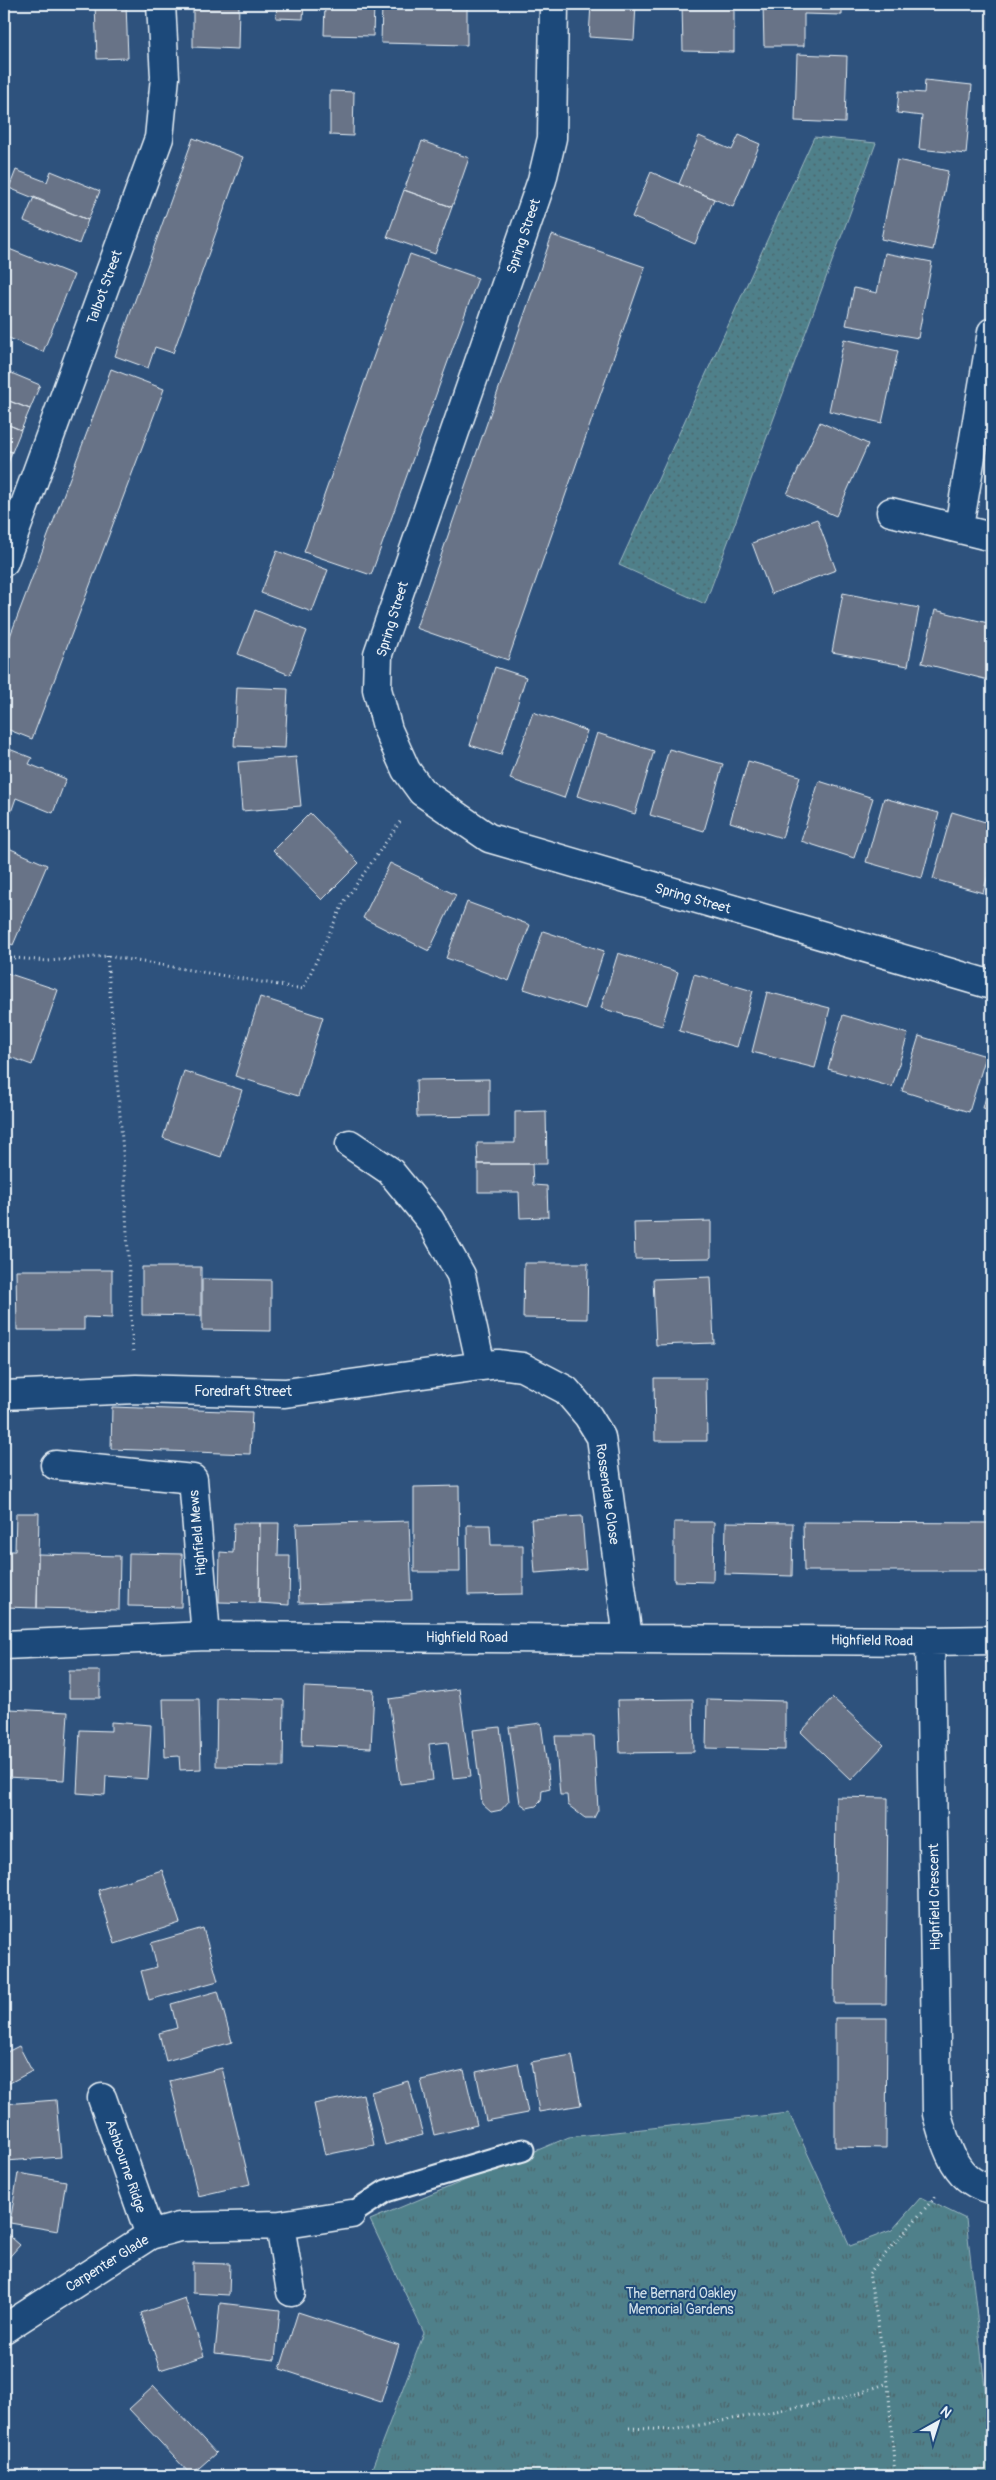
<svg xmlns="http://www.w3.org/2000/svg" width="996" height="2480" font-family="Pangolin,sans-serif">
<style>
.grass{fill:url(#grass-dots);stroke:#9cb8c1}
.park{fill:url(#park-tufts);stroke:#9cb8c1}
.building{fill:#687387;stroke:#e8f1f8}
.lines{fill:none;stroke-linecap:round;stroke-linejoin:round}
.service-casing{stroke:#e8f1f8;stroke-width:25}
.minor-casing{stroke:#e8f1f8;stroke-width:31}
.path{stroke:#e8f1f8;stroke-width:3;stroke-dasharray:1 4;stroke-linecap:butt}
.service{stroke:#1f4a7a;stroke-width:21}
.minor{stroke:#1f4a7a;stroke-width:28}
.labels{text-anchor:middle;stroke-width:4;stroke-linejoin:round;paint-order:stroke}
.street-label{font-size:14px;fill:#e8f1f8;stroke:#1f4a7a}
.park-label{font-size:14px;fill:#d1e0e8;stroke:#1f4a7a}
</style>
<defs>
<pattern id="grass-dots" width="8" height="8" patternUnits="userSpaceOnUse" patternTransform="scale(1.25)"><rect width="8" height="8" fill="#50808a"/><path d="M2 2h.1M6 6h.1" fill="none" stroke="#4c676d" stroke-width="1.8" stroke-linecap="round"/></pattern>
<pattern id="park-tufts" width="24" height="20" patternUnits="userSpaceOnUse" patternTransform="scale(1.25)"><rect width="24" height="20" fill="#50808a"/><path d="M3 7l-1-3M5 7V3M7 7l1-3M15 17l-1-3M17 17v-4M19 17l1-3" fill="none" stroke="#4c676d"/></pattern>
</defs>
<rect width="100%" height="100%" fill="#2e527d"/>
<filter id="ink" filterUnits="userSpaceOnUse"><feTurbulence type="fractalNoise" baseFrequency=".02" numOctaves="2"/><feDisplacementMap in="SourceGraphic" scale="10" xChannelSelector="R" yChannelSelector="G"/><feConvolveMatrix kernelMatrix="1 2 1 2 8 2 1 2 1" color-interpolation-filters="sRGB"/></filter>
<g filter="url(#ink)">
<path class="grass" d="M814 137 876 143 705 604 619 565Z"/>
<path class="park" d="M789 2113 850 2246 892 2230 921 2197 966 2219 992 2450V2476H369L424 2333 370 2220 569 2137Z"/>
<path class="building" d="M95 4H126L128 58 97 59Z
M193 4H239L238 49 193 47Z
M277 4H304L303 19 276 18Z
M325 4H374L373 36 324 35Z
M382 4H467V45L381 43Z
M591 4H636L634 40 589 37Z
M682 4H734V52L683 51Z
M763 4H842V15L804 14V46H764Z
M797 54 847 56 845 123 795 121Z
M925 80 972 85 966 154 919 149 922 116 897 113 899 91 924 93Z
M330 91 354 92 353 136 330 135Z
M739 135 760 144 733 207 679 184 699 136 732 150Z
M193 138 243 157 173 353 155 347 148 368 115 356Z
M422 141 469 158 452 207 404 190Z
M897 160 948 171 933 250 881 239Z
M16 170 47 182 51 171 100 191 88 220 9 188Z
M651 172 714 199 695 244 632 217Z
M404 190 452 207 435 254 387 237Z
M34 197 88 220 79 244 24 221Z
M552 235 645 267 508 660 416 628Z
M4 247 74 275 43 352 4 336Z
M885 253 932 262 918 338 846 325 854 288 877 293Z
M410 254 478 278 371 575 304 552Z
M844 339 898 351 882 423 829 411Z
M111 369 164 389 32 739 4 728V652Z
M4 370 40 385 30 409 4 399Z
M4 399 30 409 21 430 4 423Z
M820 422 868 444 836 516 787 494Z
M4 423 21 430 12 452 4 449Z
M4 449 12 452 4 474Z
M817 519 836 570 771 594 752 543Z
M277 551 328 570 312 612 261 593Z
M843 593 919 608 908 666 832 652Z
M255 610 307 631 290 675 238 654Z
M935 610 992 624V681L922 663Z
M495 667 526 677 501 755 470 745Z
M237 687 288 689 285 748 234 746Z
M533 712 587 731 564 798 510 779Z
M597 733 654 751 635 814 577 796Z
M4 747 32 758 29 764 66 779 53 813 16 798 10 815 4 812Z
M669 749 723 764 704 831 650 815Z
M296 757 301 806 242 811 238 762Z
M748 761 800 776 782 838 730 822Z
M819 781 873 798 854 858 801 841Z
M884 798 939 813 922 878 866 862Z
M952 812 992 824V861L983 893 933 879Z
M310 813 359 863 322 900 273 850Z
M4 846 47 865 13 945 4 941Z
M390 863 456 895 429 951 363 918Z
M467 902 530 925 509 981 446 958Z
M543 931 604 951 585 1009 524 989Z
M618 953 678 972 662 1026 601 1008Z
M4 972 58 990 32 1065 4 1055Z
M694 974 753 991 737 1047 679 1031Z
M767 992 830 1008 815 1068 752 1052Z
M260 997 323 1017 298 1096 235 1076Z
M843 1015 908 1034 892 1087 828 1069Z
M919 1036 986 1056 969 1112 902 1091Z
M184 1071 242 1090 221 1157 163 1138Z
M992 1074V1110L983 1108Z
M489 1079V1116L417 1117 416 1080Z
M546 1111 547 1164H478L477 1143H515V1112Z
M478 1164H532L533 1185 547 1186 548 1217 520 1218 519 1192H478Z
M711 1221V1258L635 1259 634 1223Z
M524 1263H588L587 1319 523 1318Z
M142 1267H201V1316L142 1315Z
M16 1270H112V1318L84 1317V1330H17Z
M711 1277 714 1343 656 1345 653 1279Z
M202 1279 271 1280V1331L202 1330Z
M654 1378H706L707 1441H655Z
M112 1407 252 1412 250 1454 111 1449Z
M459 1486 460 1572H414V1487Z
M16 1513H39L37 1608 4 1607V1551H15Z
M582 1516 586 1569 535 1573 531 1519Z
M409 1521 412 1600 299 1603 296 1524Z
M674 1522H714L713 1582 674 1581Z
M726 1522 793 1523 792 1576 725 1574Z
M803 1522 992 1523V1571H804Z
M234 1523H260L259 1603 219 1602 220 1552 233 1553Z
M260 1523H279L278 1556H290L289 1605 259 1603Z
M467 1525H490L491 1545H523V1594L468 1595Z
M129 1553 182 1554 181 1607 128 1606Z
M38 1554 120 1556 119 1610 37 1608Z
M69 1671H100V1698H69Z
M304 1687 374 1690 371 1748 302 1745Z
M459 1689 471 1776 453 1778 448 1742 429 1744 433 1780 400 1784 389 1699Z
M217 1698 284 1700 283 1767 216 1766Z
M833 1698 884 1745 851 1780 801 1732Z
M163 1699H199L201 1769 180 1770 179 1756 165 1757Z
M693 1699 694 1752 620 1753 618 1700Z
M707 1699 785 1701V1750L706 1748Z
M10 1709 68 1712 64 1780 6 1777Z
M111 1722 151 1725 148 1779 106 1776 105 1795 77 1793 80 1730 111 1731Z
M541 1723 550 1788 542 1790 541 1801 536 1806 527 1808 520 1803 509 1727Z
M500 1727 509 1801 501 1810 491 1812 482 1804 473 1730Z
M555 1736H594L598 1810 594 1818H585L568 1805 567 1795H560Z
M836 1797 888 1798 886 2004H834Z
M162 1870 180 1923 115 1944 98 1890Z
M203 1928 218 1981 149 2000 141 1971 157 1967 151 1943Z
M218 1991 232 2042 166 2061 159 2033 177 2028 171 2004Z
M835 2018H887L886 2148 835 2147Z
M4 2046 7 2052 19 2046 32 2071 4 2086Z
M572 2055 581 2105 539 2112 531 2062Z
M518 2063 528 2113 486 2121 476 2072Z
M222 2068 250 2184 198 2196 170 2081Z
M464 2070 477 2125 434 2135 421 2080Z
M408 2081 423 2135 385 2145 371 2092Z
M363 2094 374 2145 325 2155 314 2104Z
M56 2100 61 2157 6 2161 4 2104Z
M18 2173 66 2181 58 2231 10 2223Z
M4 2231 20 2245 4 2263Z
M193 2263 230 2264 229 2295 193 2293Z
M185 2298 204 2356 160 2370 141 2313Z
M220 2303 280 2310 275 2360 215 2353Z
M298 2312 399 2345 381 2402 280 2369Z
M154 2386 216 2453 191 2475 129 2409Z"/>
<g class="lines">
<g class="service-casing">
<path id="service" d="M351 2214 386 2191 523 2150"/>
</g>
<g class="minor-casing">
<path id="minor" d="M554 4 552 138 542 180 378 654 377 689 388 730 406 770 422 792 489 838 992 985
M891 512 992 537
M959 527 992 332
M4 562 159 138 165 77 161 4
M350 1144 390 1171 430 1220 461 1275 481 1366 498 1364 522 1367 566 1390 588 1416 601 1437 628 1638
M4 1395 136 1389 285 1393 481 1366
M55 1465 193 1479 206 1636
M992 1640 930 1641 937 2114C946 2146 955 2183 992 2189
M4 1645 206 1636 930 1641
M102 2098 150 2235
M280 2225 291 2292
M4 2329 150 2235 179 2227 280 2225 351 2214"/>
</g>
<path class="path" d="M107 956 123 1152 133 1355
M4 957 48 961 107 956 303 989 344 902 402 819
M629 2428 672 2430 842 2399 888 2383
M895 2476 888 2383 869 2273 936 2196"/>
<use href="#service" class="service"/>
<use href="#minor" class="minor"/>
</g>
</g>
<g class="labels">
<g class="street-label">
<text transform="translate(523 236) rotate(-71)" y="5">Spring Street</text>
<text transform="translate(104 287) rotate(-70)" y="5">Talbot Street</text>
<text transform="translate(392 619) rotate(-73)" y="5">Spring Street</text>
<text transform="translate(693 898) rotate(16)" y="5">Spring Street</text>
<text x="243" y="1396">Foredraft Street</text>
<text transform="translate(608 1494) rotate(82)" y="5">Rossendale Close</text>
<text transform="translate(197 1533) rotate(-95)" y="5">Highfield Mews</text>
<text x="467" y="1642">Highfield Road</text>
<text transform="translate(872 1640) rotate(1)" y="5">Highfield Road</text>
<text transform="translate(934 1897) rotate(-91)" y="5">Highfield Crescent</text>
<text transform="translate(126 2166) rotate(71)" y="5">Ashbourne Ridge</text>
<text transform="translate(107 2263) rotate(-32)" y="5">Carpenter Glade</text>
</g>
<g class="park-label">
<text x="681" y="2298">The Bernard Oakley<tspan x="681" dy="16">Memorial Gardens</tspan></text>
</g>
</g>
<rect width="996" height="2480" fill="none" stroke="#1f4a7a" stroke-width="20"/>
<rect x="10" y="10" width="976" height="2460" fill="none" stroke="#e8f1f8" stroke-width="2" filter="url(#ink)"/>
<g transform="translate(938 2422) rotate(39)" stroke="#1f4a7a" stroke-width="4" paint-order="stroke">
<path d="M0-4L9 19L0 12L-9 19Z" fill="#e8f1f8"/>
<text y="-8" font-size="14" font-weight="bold" text-anchor="middle" fill="#e8f1f8">N</text>
</g>
</svg>
